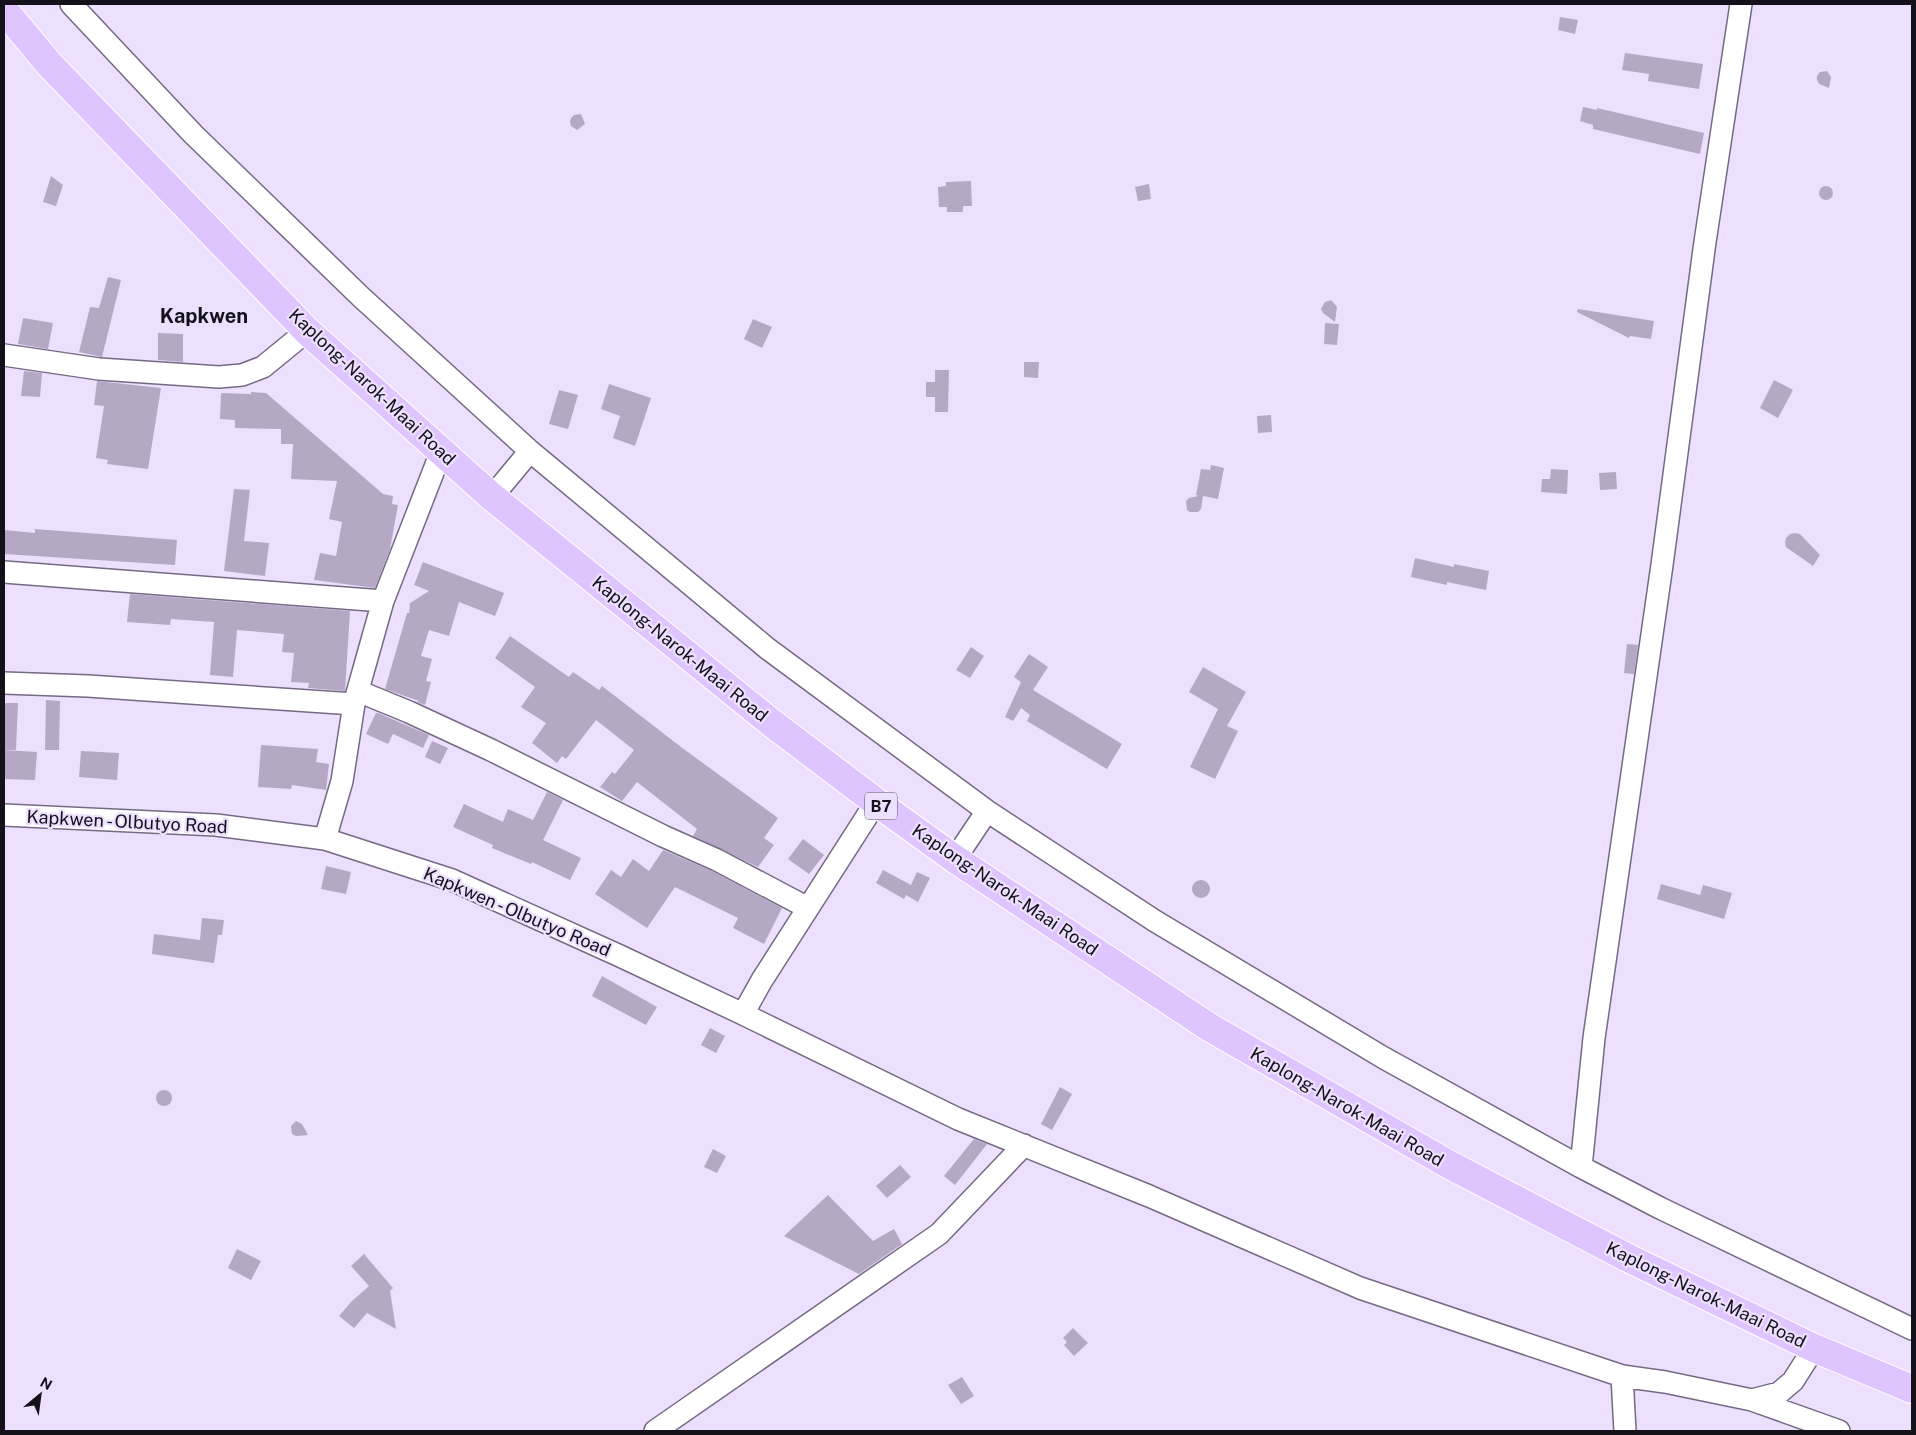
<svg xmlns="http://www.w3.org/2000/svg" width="1916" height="1435" font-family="'Public Sans',sans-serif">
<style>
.building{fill:#b4a8c5}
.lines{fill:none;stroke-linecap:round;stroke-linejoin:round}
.minor-casing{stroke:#756984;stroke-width:24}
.highway-casing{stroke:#fff;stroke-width:30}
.minor{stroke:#fff;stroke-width:21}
.highway{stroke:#dfc5ff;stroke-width:28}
.labels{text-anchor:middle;stroke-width:4.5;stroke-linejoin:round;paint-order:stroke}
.shield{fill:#ede0fe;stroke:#564f5f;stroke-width:1}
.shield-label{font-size:16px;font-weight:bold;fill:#15111b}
.street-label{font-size:18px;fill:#15111b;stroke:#ede0fe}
.quarter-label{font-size:20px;font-weight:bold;fill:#15111b;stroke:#ede0fe}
</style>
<rect width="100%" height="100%" fill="#ede0fe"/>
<path class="building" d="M1560 17 1578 20 1575 34 1558 30Z
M1625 53 1703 64 1699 89 1648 81 1649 74 1622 70Z
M1827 71 1831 77 1829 88 1819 84 1817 80V76L1820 72Z
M1583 107 1597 110V108L1704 133 1700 154 1593 129V125L1580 121Z
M581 114 585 124 577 130 571 126 570 122 571 118 574 115Z
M51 176 63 185 56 206 43 202Z
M971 181 972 206H963V212H947V207H939L938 187 946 186V182Z
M1149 184 1151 199 1138 201 1135 187Z
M1819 193a7 7 0 1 1 14 0a7 7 0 1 1-14 0Z
M108 277 121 280 102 357 79 352 90 307 99 308Z
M1331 300 1337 307 1335 322 1323 313 1321 309 1325 302Z
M1578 309 1654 321 1651 339 1630 336 1629 338 1577 312Z
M23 318 53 323 48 349 18 344Z
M753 319 772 327 762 348 744 339Z
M1325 323 1339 324 1337 345 1324 344Z
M158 333 183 334V362L158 360Z
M1024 362H1039L1038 378 1024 377Z
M935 370H949L948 412H935V397H926V382H935Z
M24 371 42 373 40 397 21 396Z
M1774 380 1793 390 1778 418 1760 408Z
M97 381 161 388 148 469 107 464 108 460 96 458 104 406 94 405Z
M609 384 651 398 635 446 613 438 620 416 601 409Z
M559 390 578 395 568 429 549 424Z
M251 392 266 393 383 494 393 496 392 504 398 505 390 549 375 588 314 580 320 553 336 556 342 522 329 519 337 481 291 479 293 444H281V429L235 428V420L220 419 221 393 251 394Z
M1271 415 1272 432 1258 433 1257 416Z
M1211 465 1224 468 1218 499 1203 496 1201 509 1198 512H1190L1187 510 1186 501 1189 498 1198 496 1196 495 1201 469 1210 470Z
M1551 469 1568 470 1567 494 1541 492 1542 479H1550Z
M1616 472 1617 489 1600 490 1599 473Z
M234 489 250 490 244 541 269 543 265 576 224 571Z
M35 529 177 540 175 565 4 554V530L35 533Z
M1795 533 1800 534 1820 555 1813 566 1786 547 1785 542 1786 538 1790 534Z
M1415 558 1454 567V564L1489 571 1486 590 1447 582V585L1411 577Z
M423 562 504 593 495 616 459 602 449 636 429 630 421 656 432 659 426 681 431 682 425 705 417 702 419 701 385 689 407 613H409L410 603 429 591 414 585Z
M130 594 350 611 345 691 308 688 309 683 291 682 294 653 282 652 284 634 237 630 233 677 210 675 214 622 171 619 170 625 127 622Z
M510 636 569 677 573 672 599 690 602 686 681 747 778 818 764 838 774 845 758 867 693 836 697 829 637 782 622 801 600 787 612 772 615 774 634 750 596 720 566 759 562 756 557 763 532 743 546 723 521 707 535 687 495 658Z
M1627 644 1638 645 1634 674 1624 673Z
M971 647 984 656 970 678 956 670Z
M1029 654 1048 667 1033 690 1122 744 1107 769 1027 721 1030 715 1021 708 1013 721 1005 717 1021 682 1014 677Z
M1203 667 1246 692 1227 726 1238 731 1215 779 1190 767 1218 709 1189 692Z
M46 700 60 701 59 750H45Z
M4 703H18L16 750H4Z
M376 713H378L429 735 423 748 393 734 388 744 366 734Z
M432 741 448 748 440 764 425 757Z
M261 745 318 749 316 762 329 764 326 790 292 785 291 789 258 787Z
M4 750 37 752 35 780 4 779Z
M81 751 119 753 117 780 79 777Z
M547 792 563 800 543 840 581 858 570 880 532 862 531 864 492 848 493 845 453 827 464 804 503 822 508 809 533 820Z
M803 839 824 855 809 874 788 859Z
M663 850 712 871 782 908 764 944 733 928 738 918 675 887 647 928 595 894 611 870 621 877 633 859 649 871Z
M326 866 351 872 346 894 321 889Z
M883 870 911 885 917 872 930 878 918 902 906 895 904 899 876 883Z
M1192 889a9 9 0 1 1 18 0a9 9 0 1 1-18 0Z
M1661 884 1700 895 1703 885 1732 893 1724 919 1657 899Z
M202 918 224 920 222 935H218L214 963 152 954 154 934 200 940Z
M602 976 657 1007 646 1025 592 996Z
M710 1028 725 1036 716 1053 701 1045Z
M1060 1087 1072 1094 1052 1130 1041 1124Z
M156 1098a8 8 0 1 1 16 0a8 8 0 1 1-16 0Z
M296 1121 302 1124 308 1135 296 1136 292 1134 291 1126Z
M974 1139 987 1144 955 1185 944 1176Z
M713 1149 726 1156 717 1173 704 1167Z
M900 1165 911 1177 887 1198 876 1186Z
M828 1195 873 1241 894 1229 902 1244 859 1274 784 1236Z
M237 1249 261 1261 251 1280 228 1268Z
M364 1254 393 1288 390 1291 396 1329 367 1313 354 1328 339 1316 352 1301 369 1286 351 1266Z
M1073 1328 1088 1343 1074 1356 1064 1345 1067 1342 1063 1338Z
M962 1377 974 1396 961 1404 948 1385Z"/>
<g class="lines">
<g class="minor-casing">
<path id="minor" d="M71 4 193 134 361 297 530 451 768 649 987 811 1155 921 1384 1058 1581 1167 1660 1208 1912 1329
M4 355 99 369 219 377 242 375 263 367 307 331
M492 497 530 451
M4 572 383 601
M4 683 88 686 354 704
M358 691 409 712 491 750 663 836 717 860 808 908
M4 815 216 825 325 839 452 880 620 956 743 1014 762 980 876 802
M325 839 342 781 354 704 383 601 441 452
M955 859 987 811
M743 1014 958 1119 1149 1196 1360 1288 1622 1376
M1581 1167 1594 1038 1662 565 1705 242 1741 4
M1752 1400 1839 1431
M655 1431 939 1234 1024 1145
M1625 1431 1622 1376 1665 1382 1752 1400 1779 1393 1793 1381 1814 1348"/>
</g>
<g class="highway-casing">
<path id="highway" d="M4 10 50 65 307 331 492 497 773 724 876 802 955 859 1209 1027 1448 1164 1628 1258 1814 1348 1912 1389"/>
</g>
<use href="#minor" class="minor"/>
<use href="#highway" class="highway"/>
</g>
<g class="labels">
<rect class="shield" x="865" y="792.5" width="32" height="27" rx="4"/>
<g class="shield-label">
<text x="881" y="812">B7</text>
</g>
<g class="street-label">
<text transform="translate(372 387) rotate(43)" y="6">Kaplong-Narok-Maai Road</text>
<text transform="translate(680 649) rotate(39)" y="6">Kaplong-Narok-Maai Road</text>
<text transform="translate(127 822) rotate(3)" y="6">Kapkwen - Olbutyo Road</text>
<text transform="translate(1005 890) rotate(34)" y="6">Kaplong-Narok-Maai Road</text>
<text transform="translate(517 912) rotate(23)" y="6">Kapkwen - Olbutyo Road</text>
<text transform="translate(1347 1107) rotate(30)" y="6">Kaplong-Narok-Maai Road</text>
<text transform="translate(1706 1295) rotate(26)" y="6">Kaplong-Narok-Maai Road</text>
</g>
<g class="quarter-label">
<text x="204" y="323">Kapkwen</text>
</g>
</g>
<rect width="1916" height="1435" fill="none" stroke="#15111b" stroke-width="10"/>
<g transform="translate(40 1395) rotate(29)" stroke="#ede0fe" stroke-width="4" paint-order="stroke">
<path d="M0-4L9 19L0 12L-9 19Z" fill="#15111b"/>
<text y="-8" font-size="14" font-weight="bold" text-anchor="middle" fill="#15111b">N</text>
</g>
</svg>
